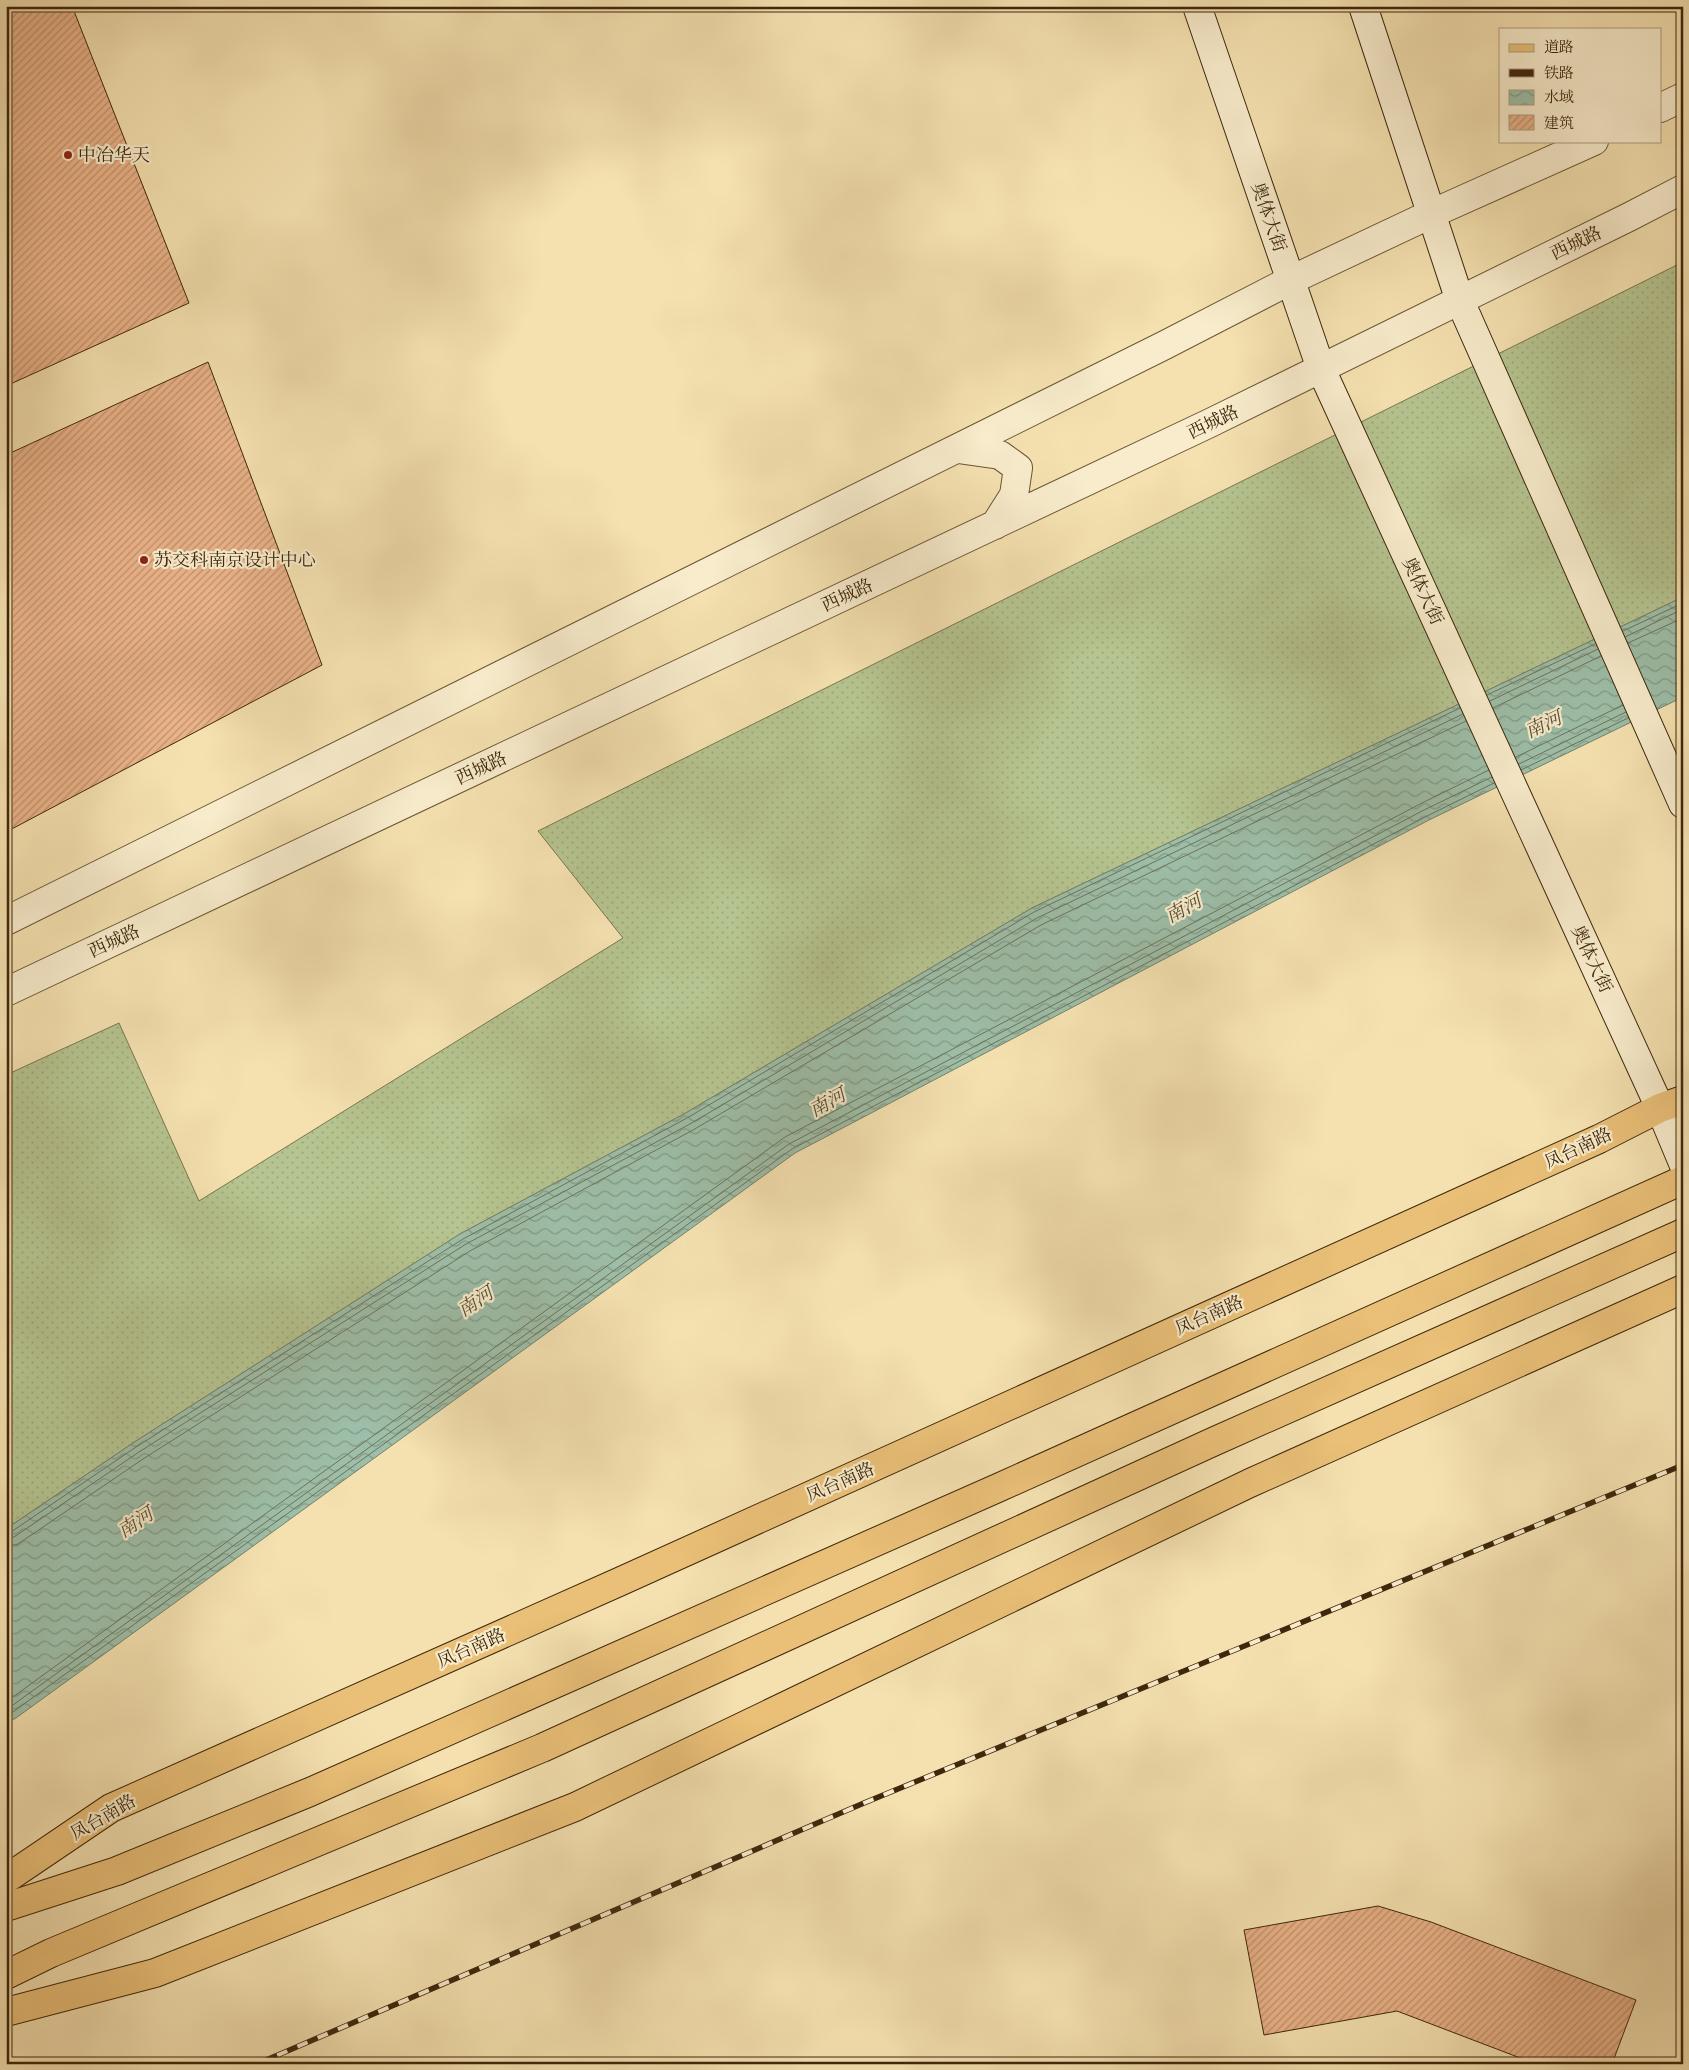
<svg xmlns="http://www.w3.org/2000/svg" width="1689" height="2070" font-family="'IM FELL Double Pica','Noto Serif SC',serif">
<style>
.grass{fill:url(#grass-dots);stroke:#7a764e}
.water{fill:url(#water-waves);stroke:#77826a}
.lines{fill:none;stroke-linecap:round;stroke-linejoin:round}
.shore{stroke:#6e725a;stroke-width:1}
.building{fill:url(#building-hatch);stroke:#3e270c}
.tertiary-casing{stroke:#6c5635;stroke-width:30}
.secondary-casing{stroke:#3e270c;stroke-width:30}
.primary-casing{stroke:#3e270c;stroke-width:30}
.trunk-casing{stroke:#3e270c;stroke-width:30}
.tertiary{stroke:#f8eccc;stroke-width:28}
.secondary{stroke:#f8eccc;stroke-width:28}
.primary{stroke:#eac078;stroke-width:28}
.trunk{stroke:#eac078;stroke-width:28}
.rail-casing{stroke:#3e270c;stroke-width:5.5}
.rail{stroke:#f8eccc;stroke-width:4;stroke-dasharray:11;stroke-linecap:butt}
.poi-dot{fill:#8f2418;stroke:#f8eccc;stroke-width:2}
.labels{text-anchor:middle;stroke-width:4.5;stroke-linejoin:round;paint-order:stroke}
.poi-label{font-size:18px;fill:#3e270c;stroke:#f8eccc;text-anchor:start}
.street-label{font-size:18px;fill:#3e270c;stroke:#f8eccc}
.water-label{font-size:19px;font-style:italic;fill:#564d33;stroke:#f8eccc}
</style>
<defs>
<pattern id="grass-dots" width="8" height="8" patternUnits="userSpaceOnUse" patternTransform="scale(1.25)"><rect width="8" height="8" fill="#b5c490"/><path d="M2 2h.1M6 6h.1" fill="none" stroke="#9da87b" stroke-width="1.8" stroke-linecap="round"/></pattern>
<pattern id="water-waves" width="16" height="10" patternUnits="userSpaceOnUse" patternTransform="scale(1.25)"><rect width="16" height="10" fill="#9dbea8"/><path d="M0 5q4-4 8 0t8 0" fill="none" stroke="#819a87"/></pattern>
<pattern id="building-hatch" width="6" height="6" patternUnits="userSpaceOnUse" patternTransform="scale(1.25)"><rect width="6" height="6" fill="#eab288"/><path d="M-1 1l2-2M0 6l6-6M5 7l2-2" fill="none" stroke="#bf916e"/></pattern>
</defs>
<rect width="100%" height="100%" fill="#f5e1b0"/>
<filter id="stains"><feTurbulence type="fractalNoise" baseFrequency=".004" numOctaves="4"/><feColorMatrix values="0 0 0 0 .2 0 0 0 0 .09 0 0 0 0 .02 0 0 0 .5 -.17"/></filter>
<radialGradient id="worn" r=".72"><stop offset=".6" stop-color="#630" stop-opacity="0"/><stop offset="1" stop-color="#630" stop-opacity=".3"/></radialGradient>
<path class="grass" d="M1683 262V597L1032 908 684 1114 460 1234 133 1443 6 1529V1075L119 1023 199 1201 623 938 538 831Z"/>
<path class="water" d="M1683 597V697L1429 820 795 1153 16 1718 6 1723V1529L133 1443 460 1234 684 1114 1032 908Z"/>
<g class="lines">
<path class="shore" d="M1623 631 1683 603
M1625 637 1683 609
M1628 643 1683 618
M1487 695 1595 644
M1490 701 1598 649
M1493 708 1601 656
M1516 757 1623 705
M1519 764 1626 712
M1521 770 1628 718
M6 1533 11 1532 136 1447 463 1239 687 1118 1034 912 1460 708
M6 1539 14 1537 139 1452 466 1244 690 1124 1037 918 1463 714
M6 1547 18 1544 143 1459 470 1251 693 1130 1041 925 1466 721
M6 1702 785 1137 1420 804 1489 770
M6 1710 789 1144 1424 810 1492 777
M6 1717 792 1149 1427 816 1494 783"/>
</g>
<path class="building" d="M6 6H72L189 303 6 386Z
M208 362 322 665 6 832V455Z
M1378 1906 1431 1922 1636 2000 1612 2064H1536L1397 2011 1264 2035 1244 1930Z"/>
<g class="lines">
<g class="tertiary-casing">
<path id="tertiary" d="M1660 108 1683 97
M958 449 1000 455 1018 468 1014 495 995 525
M6 921 1163 346 1291 280 1431 214 1594 141
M6 992 1210 423 1629 217 1683 189"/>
</g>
<g class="secondary-casing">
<path id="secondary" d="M1197 6 1321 369 1660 1108 1683 1163
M1363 6 1460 301 1683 804"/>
</g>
<g class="primary-casing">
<path id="primary" d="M6 1879 111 1808 619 1582 1599 1139 1660 1108 1683 1100
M6 2012 155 1973 575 1807 1250 1483 1683 1289"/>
</g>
<g class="trunk-casing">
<path id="trunk" d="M6 1907 117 1871 310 1792 1000 1487 1683 1180
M6 1975 51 1953 542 1748 1215 1441 1683 1233"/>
</g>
<use href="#tertiary" class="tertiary"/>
<use href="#secondary" class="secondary"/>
<use href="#primary" class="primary"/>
<use href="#trunk" class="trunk"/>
<g class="rail-casing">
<path id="rail" d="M257 2064 864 1803 1683 1465"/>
</g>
<use href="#rail" class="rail"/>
</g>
<g class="poi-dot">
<circle cx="68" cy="155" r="5"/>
<circle cx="144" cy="560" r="5"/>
</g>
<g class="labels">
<g class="poi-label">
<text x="78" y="161">中冶华天</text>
<text x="154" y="566">苏交科南京设计中心</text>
</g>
<g class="street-label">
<text transform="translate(1269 217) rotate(71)" y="6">奥体大街</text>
<text transform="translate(1576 243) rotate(-26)" y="6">西城路</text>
<text transform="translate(1213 422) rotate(-26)" y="6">西城路</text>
<text transform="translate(1423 591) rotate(65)" y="6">奥体大街</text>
<text transform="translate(847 595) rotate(-25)" y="6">西城路</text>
<text transform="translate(481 768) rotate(-25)" y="6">西城路</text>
<text transform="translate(114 941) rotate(-25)" y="6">西城路</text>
<text transform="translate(1592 959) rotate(65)" y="6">奥体大街</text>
<text transform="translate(1578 1148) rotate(-25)" y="6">凤台南路</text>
<text transform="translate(1209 1315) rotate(-24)" y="6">凤台南路</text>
<text transform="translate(840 1482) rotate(-24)" y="6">凤台南路</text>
<text transform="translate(471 1648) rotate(-24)" y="6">凤台南路</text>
<text transform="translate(103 1817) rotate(-30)" y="6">凤台南路</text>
</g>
<g class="water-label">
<text transform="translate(1543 724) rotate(-25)" y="7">南河</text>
<text transform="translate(1183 908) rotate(-29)" y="7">南河</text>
<text transform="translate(827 1102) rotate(-29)" y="7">南河</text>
<text transform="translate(475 1301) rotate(-33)" y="7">南河</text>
<text transform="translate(135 1522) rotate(-33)" y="7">南河</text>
</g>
</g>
<rect width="1689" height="2070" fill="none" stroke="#f5e1b0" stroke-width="25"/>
<rect x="8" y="8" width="1674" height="2055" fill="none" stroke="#3e270c" stroke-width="2.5"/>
<rect x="12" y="12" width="1664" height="2045" fill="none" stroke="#3e270c"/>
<rect x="1499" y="28" width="162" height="115" fill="#f8eccc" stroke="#ae9d7f"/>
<rect x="1509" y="44" width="25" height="8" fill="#eac078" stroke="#ae9d7f"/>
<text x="1544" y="52" font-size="15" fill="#3e270c">道路</text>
<rect x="1509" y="69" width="25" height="8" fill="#3e270c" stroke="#ae9d7f"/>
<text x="1544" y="78" font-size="15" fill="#3e270c">铁路</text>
<rect x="1509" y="90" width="25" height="15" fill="url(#water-waves)" stroke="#ae9d7f"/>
<text x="1544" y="102" font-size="15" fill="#3e270c">水域</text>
<rect x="1509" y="115" width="25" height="15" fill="url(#building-hatch)" stroke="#ae9d7f"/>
<text x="1544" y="128" font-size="15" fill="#3e270c">建筑</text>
<rect width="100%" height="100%" filter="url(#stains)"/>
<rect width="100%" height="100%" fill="url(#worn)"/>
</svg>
